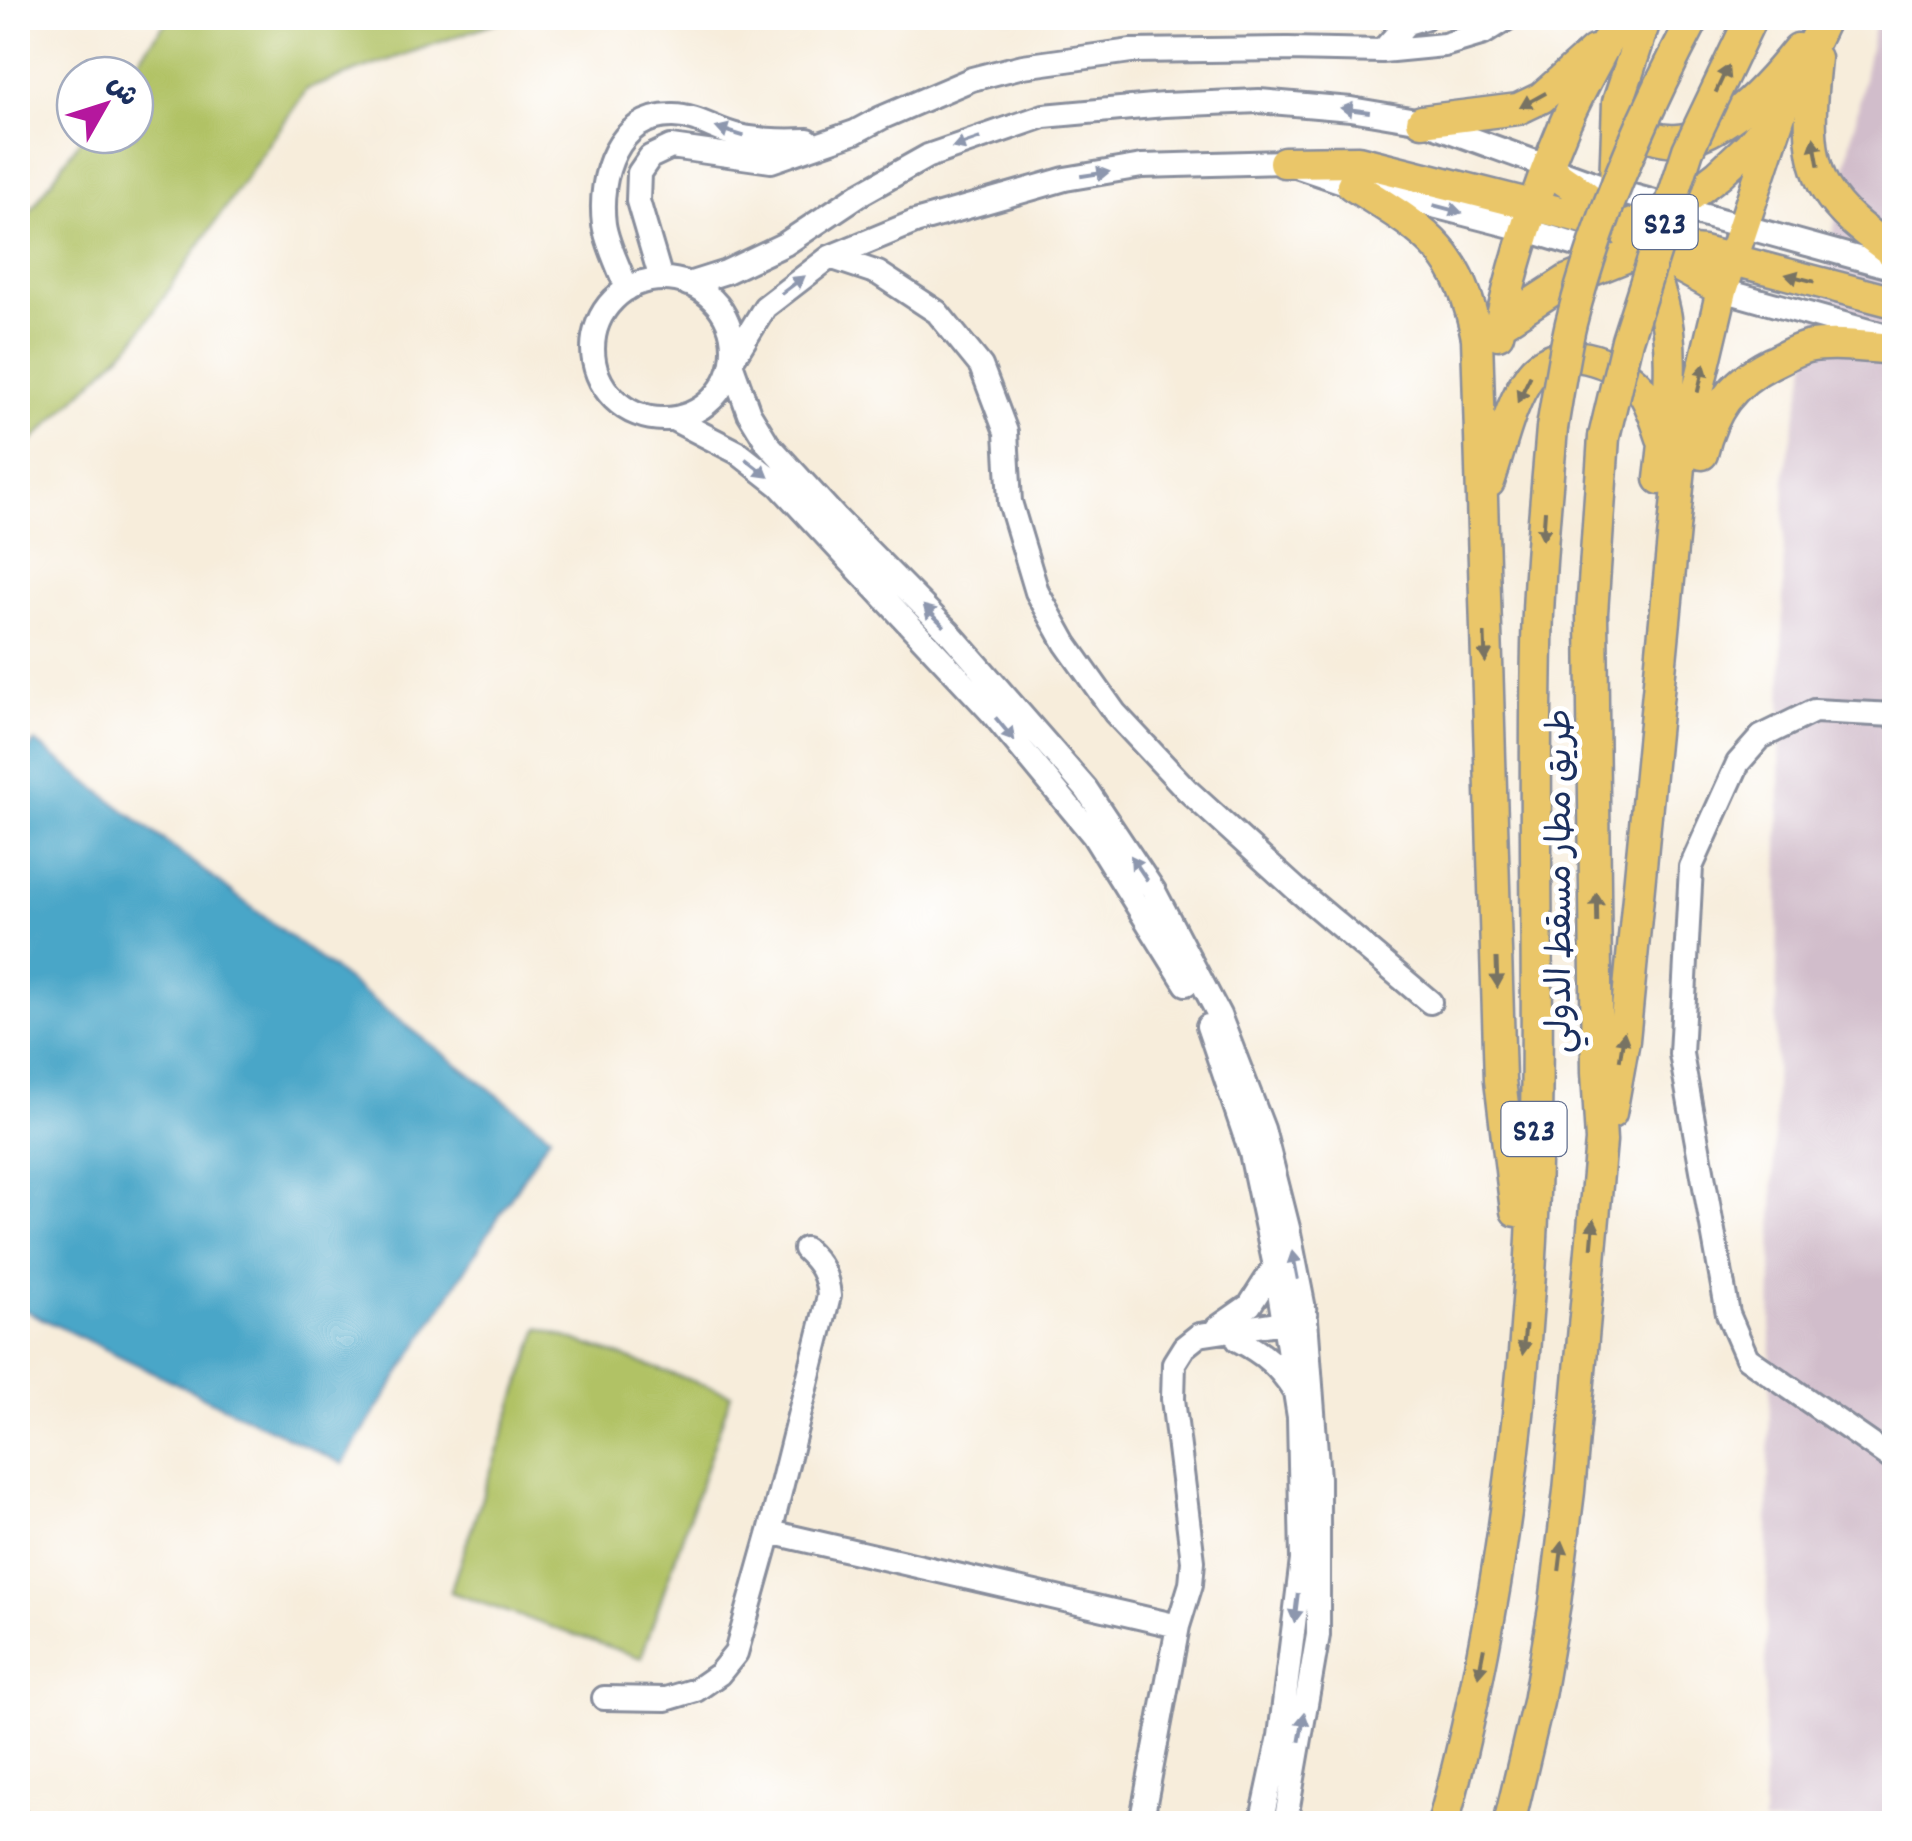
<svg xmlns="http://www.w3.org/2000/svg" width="1912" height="1841" font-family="Dekko,'Playpen Sans Arabic',sans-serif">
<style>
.industrial{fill:#d1bdcb}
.green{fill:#b1c265;stroke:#667862;stroke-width:2.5}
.water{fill:#49a6c8;stroke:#326a93;stroke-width:2.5}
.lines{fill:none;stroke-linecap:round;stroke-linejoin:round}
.minor-casing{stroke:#898e9c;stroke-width:28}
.major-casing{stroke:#898e9c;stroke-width:35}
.minor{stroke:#fff;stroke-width:22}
.major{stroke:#eac669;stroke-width:30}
.major-bridge-casing{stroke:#898e9c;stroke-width:35;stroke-linecap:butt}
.major-bridge{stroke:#eac669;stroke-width:30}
.oneway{fill:#787363}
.oneway2{fill:#8d97ae}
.labels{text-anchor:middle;stroke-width:10;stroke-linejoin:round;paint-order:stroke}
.shield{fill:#fff;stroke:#5f6d8e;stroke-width:2.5}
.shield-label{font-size:32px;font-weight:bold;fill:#1b2f5e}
.street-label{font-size:35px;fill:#1b2f5e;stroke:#fff}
</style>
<rect width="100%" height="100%" fill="#fff"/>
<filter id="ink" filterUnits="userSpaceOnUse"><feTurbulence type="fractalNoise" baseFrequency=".01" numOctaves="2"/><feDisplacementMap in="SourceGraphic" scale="20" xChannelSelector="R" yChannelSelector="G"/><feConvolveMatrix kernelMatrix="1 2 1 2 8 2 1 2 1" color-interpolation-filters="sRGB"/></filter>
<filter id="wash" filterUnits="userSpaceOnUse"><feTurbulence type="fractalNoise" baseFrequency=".0048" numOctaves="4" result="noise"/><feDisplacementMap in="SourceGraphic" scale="40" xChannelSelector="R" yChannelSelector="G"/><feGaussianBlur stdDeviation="2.25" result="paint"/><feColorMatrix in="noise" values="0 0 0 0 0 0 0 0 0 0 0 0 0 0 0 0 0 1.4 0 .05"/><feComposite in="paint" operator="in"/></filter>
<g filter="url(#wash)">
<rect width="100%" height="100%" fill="#f7eddb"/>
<path class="industrial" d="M1876 18H1894V1823L1763 1824 1785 472Z"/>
<path class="green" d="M176 18H508L307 89 133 342 18 455V229L83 135H135V75H127L163 26Z
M539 1328 731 1394 641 1658 450 1592Z"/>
<path class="water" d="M35 742 550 1135 343 1464 18 1307V762Z"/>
</g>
<g filter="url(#ink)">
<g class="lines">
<g class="minor-casing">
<path id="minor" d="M1382 51 1407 23 1424 18
M830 257 878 273 937 312 981 366 1006 432 1010 502 1037 592 1066 644 1115 713 1187 790 1297 890 1430 1002
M661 279 638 201 639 173 650 157 671 147 771 161 855 132 881 118 972 79 1023 66 1131 51 1288 49 1382 51 1444 45 1484 33 1508 18
M593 349a70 70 0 1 1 140 0a70 70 0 1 1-140 0Z
M688 284 726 272 785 244 860 194 928 156 1044 116 1164 105 1259 101 1351 109 1422 121 1615 191 1894 268
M1708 286 1894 338
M627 289C620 269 607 245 604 224 598 177 617 115 673 116 697 116 716 131 739 136 762 141 785 141 808 140
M733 359 765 307 830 257 915 222 1065 179 1142 166 1284 162 1352 185 1527 230 1606 254
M732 366 749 413 768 444 835 517 948 631 1086 789 1154 891 1219 1015 1263 1129 1288 1228 1306 1319 1318 1478V1635L1285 1824
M673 419 737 452 779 485 992 713 1093 835 1186 984
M1894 715 1814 711 1761 737 1738 763 1691 867 1681 1054 1728 1314 1747 1358 1894 1460
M1208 1026 1251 1153 1275 1266 1299 1417 1302 1560 1280 1736 1261 1824
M1217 1328 1250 1305 1275 1266
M1238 1340C1263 1353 1279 1366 1294 1390
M770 1532 829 1296C827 1275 821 1264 805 1249
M604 1698 666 1699 696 1690 719 1674 736 1653 770 1532 1178 1626
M18 1820 20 1824
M1141 1824 1178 1626 1191 1584 1193 1561 1173 1399 1174 1363 1184 1347 1199 1335 1297 1320"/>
</g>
<g class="major-casing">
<path id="major" d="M1815 58C1811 99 1804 152 1826 189 1842 216 1870 235 1894 253
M1623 114C1629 127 1639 133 1653 137 1709 156 1767 88 1798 49
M1422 121 1518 109 1541 98 1594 51
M1284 162 1358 161 1623 228 1675 208 1719 174 1749 146 1783 105 1825 18
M1547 169C1686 256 1678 331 1660 479
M1352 185C1425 231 1460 248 1477 338L1500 1080 1516 1211
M1615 185 1618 102 1646 18
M1654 243 1673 263 1722 290
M1500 324 1568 280 1650 247 1703 252 1894 302
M1498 334C1513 265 1535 194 1563 128 1579 90 1601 54 1619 18
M1702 454C1712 412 1731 383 1771 363 1782 358 1795 350 1807 347 1835 342 1866 347 1894 349
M1489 482C1501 448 1509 404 1531 374 1558 339 1616 361 1640 388 1651 402 1656 421 1662 438
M1611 1113 1624 1040 1680 467 1722 290 1783 105
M1443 1824C1490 1651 1517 1466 1529 1288 1544 1074 1532 860 1537 646 1538 574 1546 501 1552 428
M1509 1824 1538 1702 1555 1603 1569 1491 1601 1141 1597 1072 1592 613 1604 437"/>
</g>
<use href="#minor" class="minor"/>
<use href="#major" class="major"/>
<g class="major-bridge-casing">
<path id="major-bridge" d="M1552 428C1558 393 1563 357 1571 323 1597 220 1645 111 1694 18
M1604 437 1627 340 1688 150 1751 18"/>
</g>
<use href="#major-bridge" class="major-bridge"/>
</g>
<defs><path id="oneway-solid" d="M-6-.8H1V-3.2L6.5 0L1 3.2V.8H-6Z" transform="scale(2.5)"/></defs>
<g class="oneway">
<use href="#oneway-solid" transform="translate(1722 79) rotate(-65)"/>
<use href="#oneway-solid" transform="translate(1533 100) rotate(151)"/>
<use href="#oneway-solid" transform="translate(1816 152) rotate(-100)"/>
<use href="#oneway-solid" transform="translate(1800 278) rotate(-166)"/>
<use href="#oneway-solid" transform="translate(1701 378) rotate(-77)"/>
<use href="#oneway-solid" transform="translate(1524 389) rotate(116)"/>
<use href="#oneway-solid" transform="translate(1544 525) rotate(94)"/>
<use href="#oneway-solid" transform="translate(1485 648) rotate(88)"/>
<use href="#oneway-solid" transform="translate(1597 908) rotate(-91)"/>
<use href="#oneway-solid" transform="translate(1497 973) rotate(88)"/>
<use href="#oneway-solid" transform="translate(1622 1046) rotate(-81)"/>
<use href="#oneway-solid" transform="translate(1593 1233) rotate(-85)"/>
<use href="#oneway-solid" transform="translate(1524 1340) rotate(96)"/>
<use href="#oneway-solid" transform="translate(1561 1556) rotate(-83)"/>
<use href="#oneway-solid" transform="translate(1481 1662) rotate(101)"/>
</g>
<g class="oneway2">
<use href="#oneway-solid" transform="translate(1355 110) rotate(-172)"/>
<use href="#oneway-solid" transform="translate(730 132) rotate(-163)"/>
<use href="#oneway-solid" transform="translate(966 143) rotate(161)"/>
<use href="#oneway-solid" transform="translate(1095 174) rotate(-9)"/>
<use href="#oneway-solid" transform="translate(1448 209) rotate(15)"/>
<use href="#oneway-solid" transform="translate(793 285) rotate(-37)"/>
<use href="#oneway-solid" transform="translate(757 468) rotate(38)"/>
<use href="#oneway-solid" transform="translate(934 616) rotate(-135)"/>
<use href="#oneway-solid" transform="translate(1005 729) rotate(50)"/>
<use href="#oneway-solid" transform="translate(1139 868) rotate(-124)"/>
<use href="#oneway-solid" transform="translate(1295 1265) rotate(-101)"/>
<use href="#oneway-solid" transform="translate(1296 1608) rotate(97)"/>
<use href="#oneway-solid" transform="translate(1302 1727) rotate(-80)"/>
</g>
</g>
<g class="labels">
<g class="shield">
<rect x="1632.5" y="195" width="65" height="54" rx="8"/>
<rect x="1501.5" y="1102" width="65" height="54" rx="8"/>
</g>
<g class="shield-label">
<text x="1665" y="233">S23</text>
<text x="1534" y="1140">S23</text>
</g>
<g class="street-label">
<text transform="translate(1558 881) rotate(-90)" y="12">طريق مطار مسقط الدولي</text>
</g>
</g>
<rect width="1912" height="1841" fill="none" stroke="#fff" stroke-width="60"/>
<g transform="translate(105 105) rotate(51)"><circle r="48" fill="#ffffff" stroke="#a4acbf" stroke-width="2.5"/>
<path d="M0-8L18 38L0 25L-18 38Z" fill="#b5179e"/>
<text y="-15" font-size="28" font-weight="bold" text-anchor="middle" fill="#1b2f5e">ش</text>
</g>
</svg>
